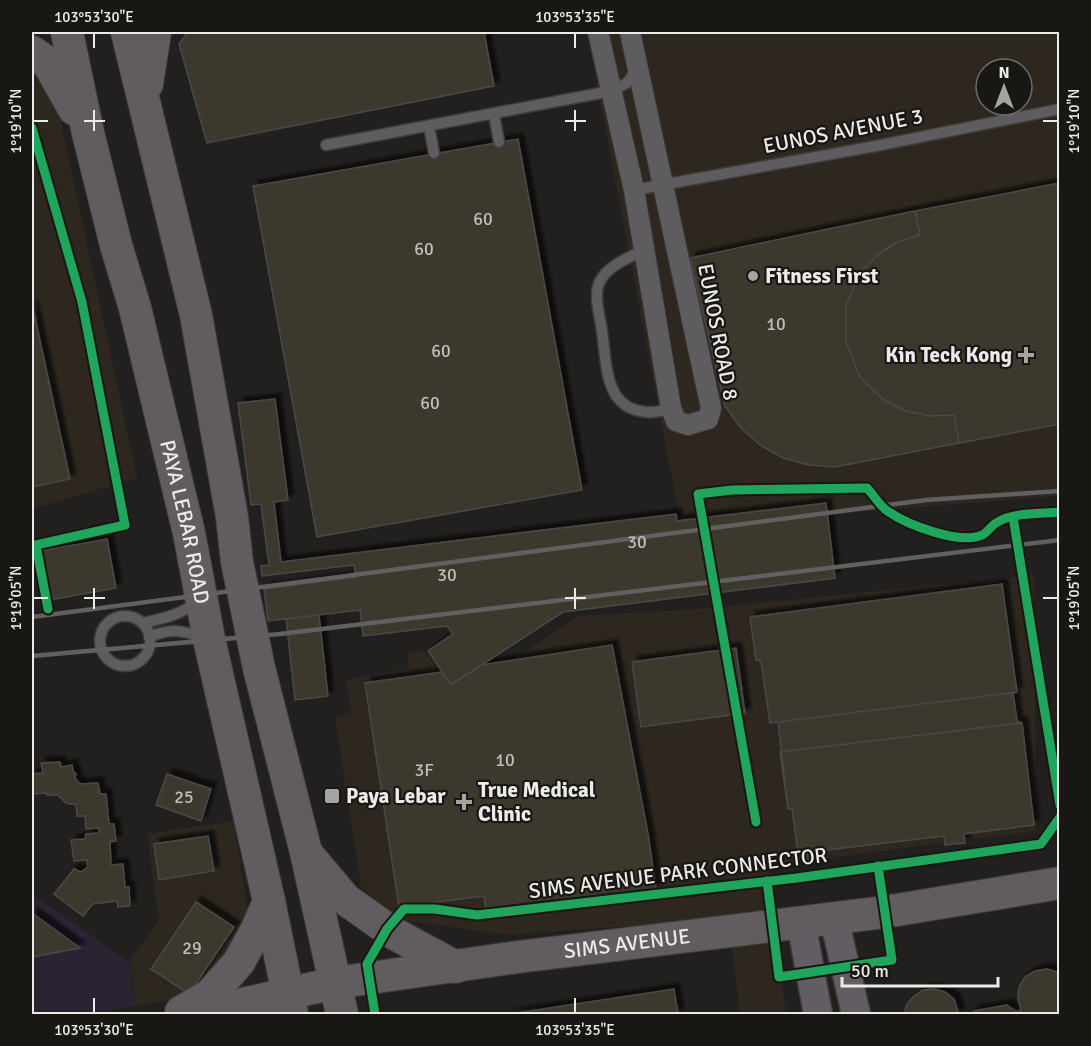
<svg xmlns="http://www.w3.org/2000/svg" width="1091" height="1046" font-family="Signika,sans-serif">
<style>
.built{fill:#2d2720;fill-rule:evenodd}
.education{fill:#2a2331}
.building{fill:#3d382f;stroke:#4a4947;stroke-width:1.5;filter:url(#shadow)}
.lines{fill:none;stroke-linecap:round;stroke-linejoin:round}
.lane-casing{stroke:#3e3c3b;stroke-width:13}
.street-casing{stroke:#3e3c3b;stroke-width:22}
.secondary-casing{stroke:#3e3c3b;stroke-width:31}
.primary-casing{stroke:#3e3c3b;stroke-width:34}
.lane{stroke:#5e5c5f;stroke-width:10}
.street{stroke:#5e5c5f;stroke-width:20}
.secondary{stroke:#615d62;stroke-width:28}
.primary{stroke:#605c60;stroke-width:32}
.rail{stroke:#625f61;stroke-width:4.5}
.cycleway-casing{stroke:#191713;stroke-width:13}
.cycleway{stroke:#20a55d;stroke-width:9}
.ticks{fill:none;stroke:#edebe9;stroke-width:2}
.poi-dot{fill:#a6a4a2;stroke:#191713;stroke-width:2}
.labels{text-anchor:middle;stroke-width:4.5;stroke-linejoin:round;paint-order:stroke}
.number-label{font-size:18px;fill:#c1beba}
.street-label{font-size:21px;fill:#edebe9;stroke:#191713}
.poi-label{font-size:21px;font-weight:bold;fill:#edebe9;stroke:#191713;text-anchor:start}
.neatline{fill:none;stroke:#edebe9;stroke-width:2}
.ticks-label{font-size:15px;text-anchor:middle;fill:#edebe9}
</style>
<defs>
<filter id="shadow"><feDropShadow dx="5.5" dy="-5.5" stdDeviation="1.5" flood-color="#0009"/></filter>
</defs>
<rect width="100%" height="100%" fill="#22201e"/>
<path class="built" d="M587 32H1059V496L681 526ZM986 69H1022V105H986Z
M32 70 59 113 137 478 32 509Z
M1034 575 1036 831 768 866 786 1014H740L729 919 506 935 402 920 361 887 335 718 351 712 346 680 409 668 407 652 424 651 460 696 578 616 711 608Z
M234 821 249 923 195 996 135 1006 129 962 159 920 147 834Z"/>
<path class="education" d="M32 894 129 962 135 1006 89 1014H32Z"/>
<path class="building" d="M188 32H484L494 86 207 143 179 44Z
M518 139 582 490 317 537 253 186Z
M1060 183V424L959 443 954 415 930 416 906 411 885 401 860 377 846 342V306L860 273 877 255 897 242 920 235 915 211Z
M915 211 920 235 897 242 877 255 860 273 846 306V342L860 377 885 401 906 411 930 416 954 415 959 443 835 467 809 465 783 458 760 445 740 427 725 406 690 258Z
M32 304 70 479 32 487Z
M275 399 288 500 274 502 281 562 676 514 677 521 826 503 835 578 563 612 451 685 428 651 453 634 447 626 363 636 360 610 268 621 264 589 356 577 354 565 262 576 261 566 269 565 261 504 251 505 238 403Z
M107 539 116 588 50 600 40 551Z
M1002 584 1017 692 770 723 761 661 756 660 750 617Z
M1002 584 1017 692 1013 693 1017 721 1022 723 1034 825 964 834 965 843 945 845 944 836 818 851 819 862 807 864V853L798 854 792 809H788L778 722 770 723 761 661 756 660 750 617Z
M319 615 328 696 295 700 286 619Z
M612 645 648 834 656 889 486 912 484 896 399 907 365 683 442 672 451 685 482 665Z
M736 648 745 713 641 727 632 662Z
M1022 723 1034 825 964 834 965 843 945 845 944 836 818 851 819 862 807 864V853L798 854 792 809H788L780 752Z
M60 762 61 767 72 765 73 771 76 774 75 777 76 780 81 784 98 783 100 794H106L109 824H114L116 841 110 842 111 865 123 864 125 887H129L130 906 118 907 117 901 93 904 83 916 54 894 74 869 81 872 88 867 87 860 74 861 71 840 85 839 86 834 99 833V828L86 829 85 816H77L76 805 66 803 58 795H47V793L32 794V797V774L43 773 41 763Z
M167 774 211 789 201 821 156 805Z
M208 836 214 871 159 880 154 844Z
M196 902 234 927 189 994 151 969Z
M32 913 80 948 32 957Z
M1047 969 1060 973V1014H971L974 1011 1007 1005 1017 1012 1021 1010 1018 999 1019 987 1025 977 1035 971Z
M674 989 678 1014H510Z
M934 989 945 992 954 999 959 1014H904L907 1004 914 996 923 990Z"/>
<g class="lines">
<g class="lane-casing">
<path id="lane" d="M494 114 499 142
M429 126 434 153
M326 145 611 91 627 83 638 68
M634 190 876 146 1060 109
M644 250C628 258 609 265 600 281 593 294 600 317 602 331 607 365 604 410 648 412 655 413 664 410 671 408
M100 641a25 25 0 1 1 50 0a25 25 0 1 1-50 0Z
M143 623C164 618 181 615 198 601
M149 637C172 628 181 630 204 638"/>
</g>
<g class="street-casing">
<path id="street" d="M598 32 634 190 671 408 676 421 688 425 708 419 711 408 630 32"/>
</g>
<g class="secondary-casing">
<path id="secondary" d="M834 918 856 1014
M801 922 818 1014"/>
</g>
<g class="primary-casing">
<g id="primary">
<path id="s1" d="M67 32 88 133 116 245 135 308 189 533 209 639 269 901 292 1014"/>
<path d="M127 32 196 315 232 517 237 562 259 668 306 852 342 1014"/>
<path d="M32 52 48 63 74 109"/>
<path d="M147 84 155 32"/>
<path d="M308 855 345 899 393 933 456 967"/>
<path d="M181 1012 210 995 239 962 257 929 269 901"/>
<path id="s2" d="M198 1014 335 983 518 957 885 912 1060 883"/>
</g>
</g>
<use href="#lane" class="lane"/>
<use href="#street" class="street"/>
<use href="#secondary" class="secondary"/>
<use href="#primary" class="primary"/>
<path class="rail" d="M32 617 926 500 1060 491
M32 656 280 634 1060 540"/>
<g class="cycleway-casing">
<path id="cycleway" d="M32 128 82 302 125 525 36 545 48 609
M1013 517 1060 805
M756 822 698 494 732 490 867 488C874 495 880 507 889 512 908 525 960 545 982 535 987 533 991 526 996 523 1013 512 1040 514 1060 512
M878 866 892 960
M767 881 779 977 892 960
M375 1014 367 964 387 929 404 909H435L477 915 797 878 1041 844 1060 817"/>
</g>
<use href="#cycleway" class="cycleway"/>
</g>
<path class="ticks" d="M94 33V48M575 33V48M94 110V131M575 110V131M33 121H48M84 121H105M565 121H586M1043 121H1058M94 588V609M575 588V609M33 598H48M84 598H105M565 598H586M1043 598H1058M94 998V1013M575 998V1013"/>
<g class="poi-dot">
<circle cx="753" cy="276" r="6"/>
<path d="M1023 346h6v6h6v6h-6v6h-6v-6h-6v-6h6z"/>
<rect x="324" y="788" width="16" height="16" rx="3"/>
<path d="M461 793h6v6h6v6h-6v6h-6v-6h-6v-6h6z"/>
</g>
<g class="labels">
<g class="number-label">
<text x="483" y="225">60</text>
<text x="424" y="255">60</text>
<text x="776" y="330">10</text>
<text x="441" y="357">60</text>
<text x="430" y="409">60</text>
<text x="637" y="548">30</text>
<text x="447" y="581">30</text>
<text x="505" y="766">10</text>
<text x="424" y="776">3F</text>
<text x="184" y="803">25</text>
<text x="192" y="954">29</text>
</g>
<g class="street-label">
<text transform="translate(843 131) rotate(-11)" y="7">EUNOS AVENUE 3</text>
<text transform="translate(718 332) rotate(79)" y="7">EUNOS ROAD 8</text>
<text dy="7" stroke="none"><textPath href="#s1" startOffset="504">PAYA LEBAR ROAD</textPath></text>
<text transform="translate(678 873) rotate(-7)" y="7">SIMS AVENUE PARK CONNECTOR</text>
<text dy="7" stroke="none"><textPath href="#s2" startOffset="435">SIMS AVENUE</textPath></text>
</g>
<g class="poi-label">
<text x="765" y="283">Fitness First</text>
<text x="1012" y="362" text-anchor="end">Kin Teck Kong</text>
<text x="478" y="797">True Medical<tspan x="478" dy="24">Clinic</tspan></text>
<text x="346" y="803">Paya Lebar</text>
</g>
</g>
<rect width="1091" height="1046" fill="none" stroke="#191713" stroke-width="66"/>
<g transform="translate(1004 87)"><circle r="28" fill="#191713" stroke="#6e6c69" stroke-width="1.5"/>
<path d="M0-4.5L10 22L0 15L-10 22Z" fill="#a6a4a2"/>
<text y="-9" font-size="16" font-weight="bold" text-anchor="middle" fill="#edebe9">N</text>
</g>
<path d="M842 977v9h156v-9" fill="none" stroke="#edebe9" stroke-width="3"/>
<text x="851" y="977" font-size="18" fill="#edebe9" stroke="#191713" stroke-width="4.5" paint-order="stroke">50 m</text>
<rect x="33" y="33" width="1025" height="980" class="neatline"/>
<g class="ticks-label">
<text x="94" y="22">103°53'30"E</text>
<text x="575" y="22">103°53'35"E</text>
<text transform="translate(16 121) rotate(-90)" y="5">1°19'10"N</text>
<text transform="translate(1074 121) rotate(-90)" y="5">1°19'10"N</text>
<text transform="translate(16 598) rotate(-90)" y="5">1°19'05"N</text>
<text transform="translate(1074 598) rotate(-90)" y="5">1°19'05"N</text>
<text x="94" y="1035">103°53'30"E</text>
<text x="575" y="1035">103°53'35"E</text>
</g>
</svg>
